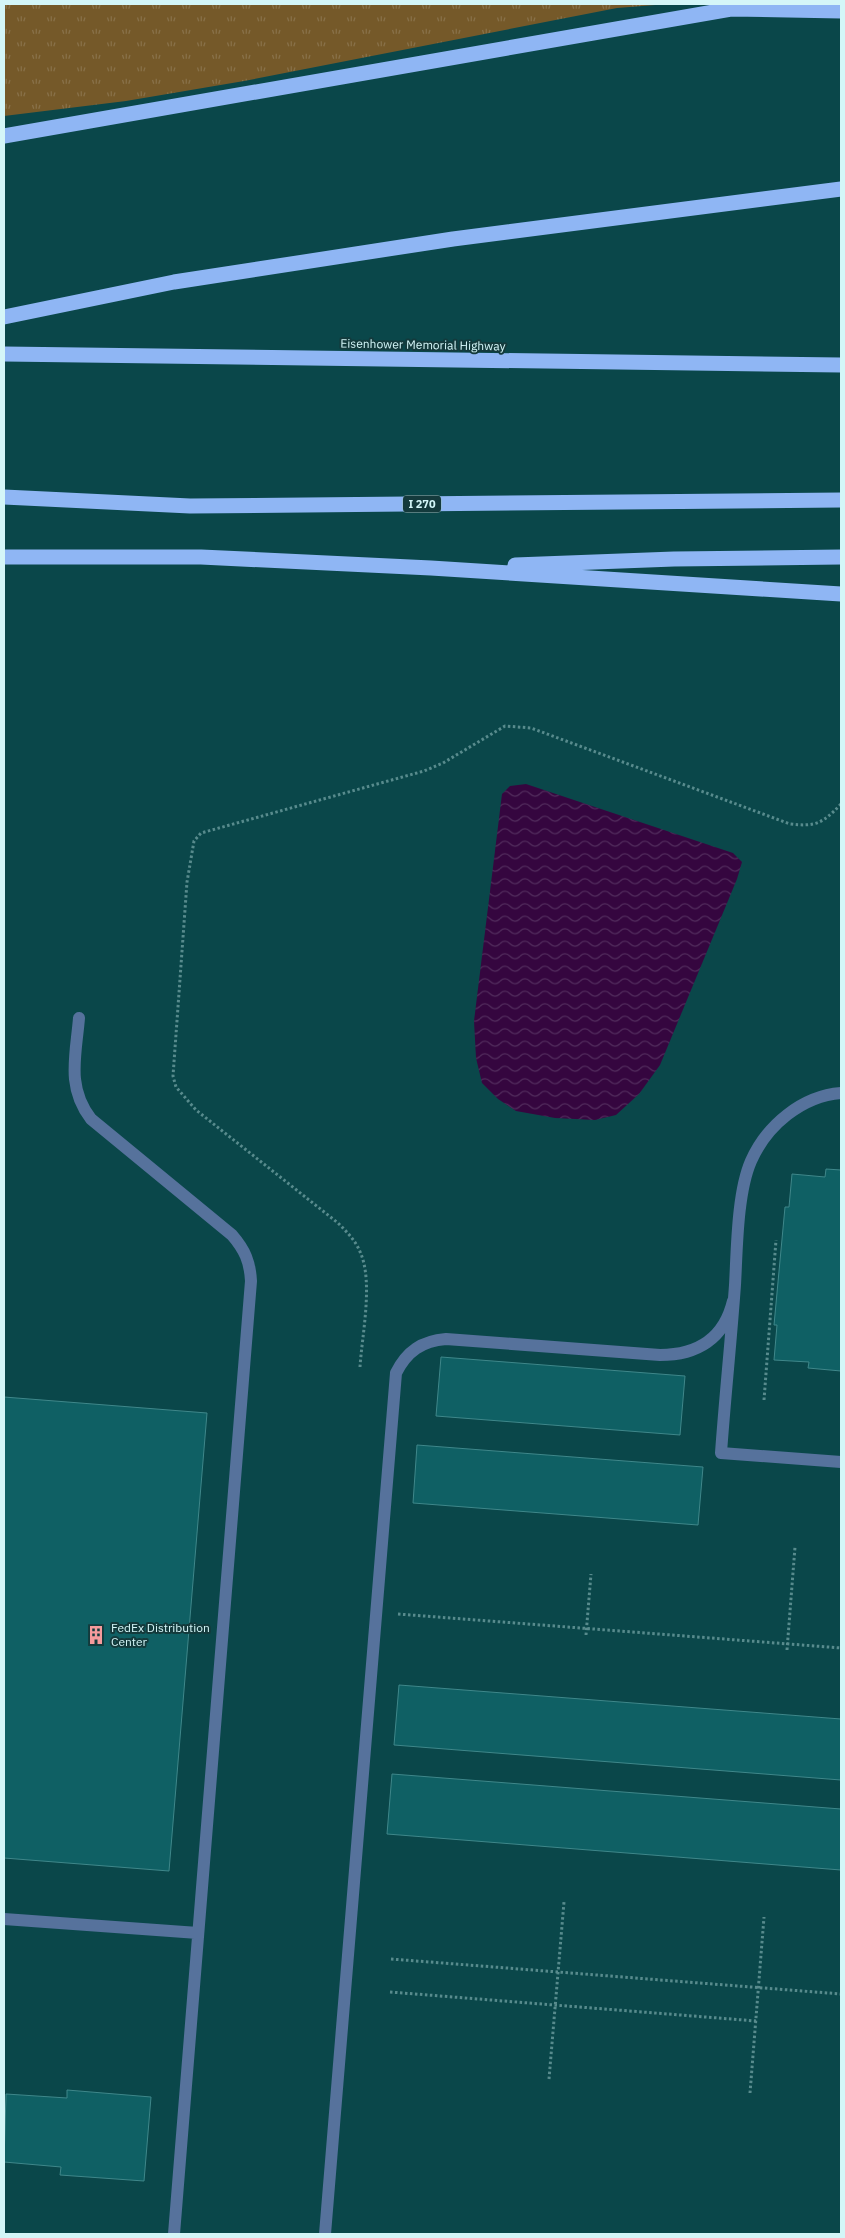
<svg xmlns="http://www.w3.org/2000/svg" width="845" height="2238" font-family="'IBM Plex Sans',sans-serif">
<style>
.grass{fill:url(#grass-tufts)}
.water{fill:url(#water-waves)}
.building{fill:#0f6064;stroke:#3f878a}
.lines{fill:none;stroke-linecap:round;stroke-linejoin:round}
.path{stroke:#588b8d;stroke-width:3;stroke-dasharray:2.5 2.5;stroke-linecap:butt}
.service{stroke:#56729c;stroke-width:12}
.motorway{stroke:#8fb6f4;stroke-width:15}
.labels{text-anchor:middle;stroke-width:4;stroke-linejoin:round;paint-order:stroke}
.shield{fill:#143a3c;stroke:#9abec0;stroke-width:1}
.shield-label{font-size:11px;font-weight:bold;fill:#d4f6f8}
.street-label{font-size:12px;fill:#d4f6f8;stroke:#143a3c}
.poi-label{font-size:12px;fill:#d4f6f8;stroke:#143a3c;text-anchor:start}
</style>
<defs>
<pattern id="grass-tufts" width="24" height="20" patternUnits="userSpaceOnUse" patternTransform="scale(1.25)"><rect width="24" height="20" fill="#755929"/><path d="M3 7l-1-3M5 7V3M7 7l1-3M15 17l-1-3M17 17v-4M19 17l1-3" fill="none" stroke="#887149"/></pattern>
<pattern id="water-waves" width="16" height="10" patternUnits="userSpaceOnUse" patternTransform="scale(1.25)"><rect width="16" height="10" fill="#35063f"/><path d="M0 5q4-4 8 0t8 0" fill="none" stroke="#512b5c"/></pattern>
</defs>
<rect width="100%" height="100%" fill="#0a474a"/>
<path class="grass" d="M4 4H668L617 8 244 81 126 101 4 116Z"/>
<path class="water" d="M526 784 733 853 742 862 737 879 660 1065 639 1094 616 1115 595 1120 555 1118 516 1111 498 1099 482 1083 476 1058 474 1021 502 794 510 786Z"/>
<path class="building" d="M826 1169 841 1170V1371L808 1368 809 1362 774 1360 777 1325H774L785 1207H789L792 1174 825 1177Z
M441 1357 685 1376 680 1435 436 1416Z
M4 1397 207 1413 169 1871 4 1858Z
M417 1445 703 1467 698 1525 413 1503Z
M399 1685 841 1719V1780L394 1745Z
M392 1774 841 1809V1870L387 1834Z
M67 2090 151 2097 144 2181 60 2175 61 2167 4 2162 6 2094 67 2098Z"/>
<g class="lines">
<path class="path" d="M360 1367C362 1335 373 1284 361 1254 356 1241 347 1232 338 1223L196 1110 176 1087 173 1076 187 882 194 841 201 833 424 771 443 763 505 726 531 728 790 824C816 827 823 823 841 804
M764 1400 776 1240
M398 1614 841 1648
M586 1635 591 1574
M787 1650 795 1547
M391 1959 841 1994
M390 1992 756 2021
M549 2079 564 1902
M750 2093 764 1917"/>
<path class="service" d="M79 1018C76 1055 66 1087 91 1119L232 1235C245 1250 250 1262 251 1281L174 2234
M841 1093C802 1096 767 1125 751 1161 737 1193 737 1250 735 1285 731 1341 725 1397 721 1453L841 1462
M4 1919 198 1933
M325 2234 396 1373C407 1351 422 1341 446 1339L660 1355C697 1355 724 1339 733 1301"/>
<path class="motorway" d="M4 136 731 9 841 11
M4 317 174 282 453 239 841 189
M4 354 841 365
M4 497 190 506 841 500
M4 557H201L431 568 841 594
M515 565 674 559 841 557"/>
</g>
<defs>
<g id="building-bare" transform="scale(1.5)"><path d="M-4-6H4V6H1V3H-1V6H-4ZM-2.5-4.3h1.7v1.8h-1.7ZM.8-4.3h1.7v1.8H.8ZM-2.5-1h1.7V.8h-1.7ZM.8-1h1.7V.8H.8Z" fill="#f59b9c" stroke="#143a3c" stroke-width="2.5" paint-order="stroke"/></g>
</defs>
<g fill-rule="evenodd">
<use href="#building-bare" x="96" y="1635"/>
</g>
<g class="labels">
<rect class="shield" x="403" y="495.5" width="38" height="17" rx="4"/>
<g class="shield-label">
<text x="422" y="508">I 270</text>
</g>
<g class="street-label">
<text transform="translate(423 345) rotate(1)" y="4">Eisenhower Memorial Highway</text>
</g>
<g class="poi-label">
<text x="111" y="1632">FedEx Distribution<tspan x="111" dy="14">Center</tspan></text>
</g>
</g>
<rect width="845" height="2238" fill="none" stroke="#d4f6f8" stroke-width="10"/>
</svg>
